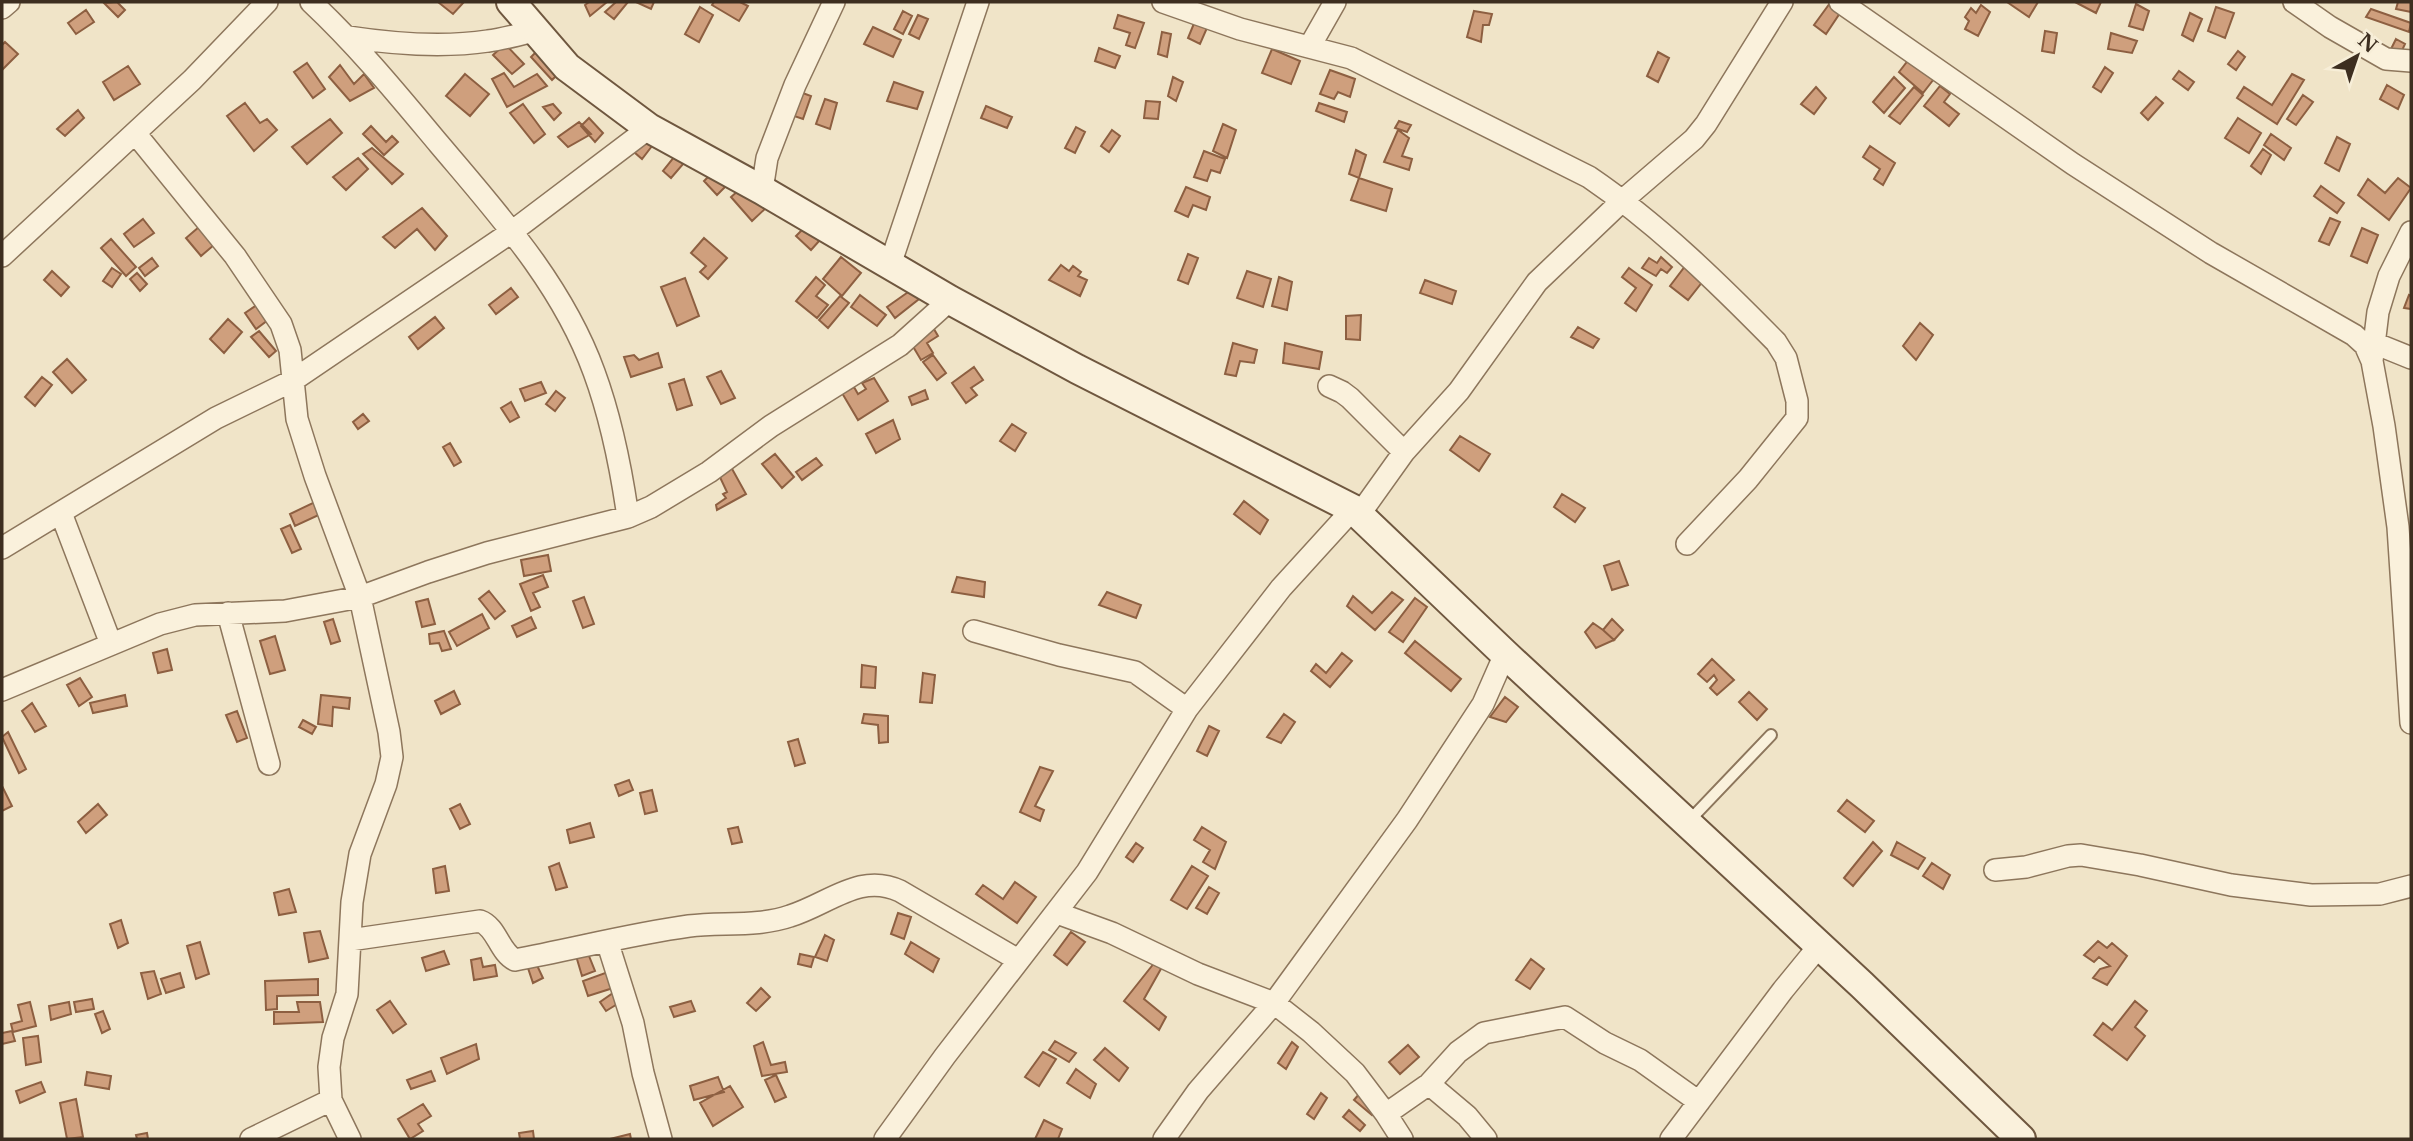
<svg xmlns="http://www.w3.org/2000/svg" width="2413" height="1141" font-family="'Libre Baskerville',serif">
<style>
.building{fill:#cf9f7d;stroke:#8d5f41;stroke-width:2}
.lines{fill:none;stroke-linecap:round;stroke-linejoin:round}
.lane-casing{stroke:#8d765c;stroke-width:14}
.street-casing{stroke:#8d765c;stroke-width:24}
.secondary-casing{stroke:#6f573f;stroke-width:32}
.lane{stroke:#faf1dc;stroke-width:10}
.street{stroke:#faf1dc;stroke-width:21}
.secondary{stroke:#faf1dc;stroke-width:28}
</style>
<rect width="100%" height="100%" fill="#f0e4c8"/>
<path class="building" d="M117 2 125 10 118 17 104 3Z
M438 2H464L453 14Z
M589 2H607L590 16 585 5Z
M616 2H628L614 19 605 12Z
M636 2H654L651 9Z
M714 2H740L748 6 739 21 712 5Z
M2007 2H2038L2029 17Z
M2075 2H2101L2096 13Z
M2398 2H2411V12L2396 9Z
M1830 3 1842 10 1826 34 1814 25Z
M2136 4 2149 11 2143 30 2129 26Z
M1981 5 1990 12 1978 36 1965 29 1969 21 1965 17 1971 8 1976 13Z
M700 7 713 15 699 42 685 34Z
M2216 7 2234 13 2225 38 2208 31Z
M2371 9 2411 23 2409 32 2366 17Z
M86 10 94 22 76 34 68 23Z
M903 11 912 16 903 34 894 29Z
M1474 11 1492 14 1489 25H1483L1481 42 1467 37Z
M2190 13 2202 19 2193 41 2182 35Z
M918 15 928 19 919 39 909 34Z
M1118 15 1144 23 1135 48 1126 45 1130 33 1114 28Z
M1197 16 1210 21 1200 44 1188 38Z
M873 27 901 40 893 57 864 44Z
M2045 31 2057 33 2054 53 2042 51Z
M1162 32 1171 34 1167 57 1158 54Z
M2111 33 2137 41 2132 53 2108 49Z
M2396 39 2405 44 2399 57 2389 53Z
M5 42 18 54 2 70V45Z
M505 44 524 64 512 74 493 55Z
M542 46 563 69 552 80 531 57Z
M1099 48 1120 56 1115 68 1095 61Z
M1272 49 1300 61 1291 84 1262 73Z
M2238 51 2245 57 2236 70 2228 64Z
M1658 52 1669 58 1658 82 1647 76Z
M1913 54 1937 75 1923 93 1899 72Z
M307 63 325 89 313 98 294 72Z
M340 65 354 84 364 74 374 88 350 101 329 77Z
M128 66 140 84 114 100 103 82Z
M2105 67 2113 73 2101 92 2093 87Z
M1330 70 1355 79 1350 97 1338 92 1334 99 1320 94Z
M2179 71 2194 82 2188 90 2173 79Z
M504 73 514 87 537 74 547 86 507 107 492 79Z
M465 74 489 94 470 116 446 96Z
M2292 74 2304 80 2277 124 2237 98 2244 87 2272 105Z
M1173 77 1183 82 1176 101 1168 96Z
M1894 77 1905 88 1884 113 1873 102Z
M894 82 923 92 917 109 887 101Z
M2387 85 2404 95 2398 109 2380 99Z
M1940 86 1950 94 1944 102 1959 114 1949 126 1924 106Z
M1816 87 1826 98 1814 114 1801 104Z
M1914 87 1923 95 1900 124 1889 116Z
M800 92 811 96 803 119 791 115Z
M2303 95 2313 102 2296 125 2287 119Z
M2156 97 2163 103 2148 120 2141 113Z
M825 99 837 103 830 129 816 124Z
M1146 101 1160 102 1158 119 1144 118Z
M245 103 260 123 267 119 277 130 254 151 227 116Z
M1319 103 1347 112 1344 122 1316 111Z
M523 104 545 134 534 143 510 113Z
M553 104 561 113 554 120 543 107Z
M986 106 1012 117 1007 128 981 118Z
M78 110 84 118 65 136 57 129Z
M589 118 603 133 595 142 581 126Z
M2238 118 2261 133 2249 153 2225 138Z
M330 119 342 133 307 164 292 147Z
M1399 121 1411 125 1407 132 1395 128Z
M579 122 591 134 568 147 558 137Z
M1223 124 1236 130 1227 158 1213 151Z
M371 126 386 142 392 136 398 142 384 155 363 134Z
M1076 127 1085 132 1075 153 1065 148Z
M1112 130 1120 136 1109 152 1101 146Z
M1398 130 1409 138 1402 156 1412 159 1409 170 1384 162Z
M2271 134 2291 148 2284 160 2264 145Z
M2337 137 2350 144 2339 171 2325 163Z
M644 139 652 146 642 159 634 152Z
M1870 146 1895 163 1883 185 1874 179 1880 169 1863 157Z
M372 148 403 174 392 184 363 154Z
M2263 149 2271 155 2261 174 2251 166Z
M1356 150 1366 155 1359 178 1349 174Z
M1204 151 1225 159 1220 173 1211 170 1207 181 1194 177Z
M675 156 684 163 671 178 663 171Z
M358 158 368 169 346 190 333 177Z
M713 172 726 186 717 195 704 181Z
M1359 178 1392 189 1386 211 1351 200Z
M2398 178 2411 188 2389 220 2358 195 2368 179 2385 193Z
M747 183 768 206 752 221 731 197Z
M2321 186 2344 203 2337 213 2314 196Z
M1186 187 1210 197 1206 210 1193 205 1188 217 1175 211Z
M422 208 447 236 435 250 417 229 395 248 383 237Z
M2330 218 2340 222 2329 245 2319 241Z
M143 219 154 233 134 247 124 234Z
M206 221 221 239 201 256 186 238Z
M806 226 820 240 811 250 796 236Z
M2362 228 2378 235 2367 263 2351 256Z
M704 238 727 258 708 279 700 272 706 266 691 253Z
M111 239 136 267 126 276 101 248Z
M1188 254 1198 258 1188 284 1178 280Z
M841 257 861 273 842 296 823 279Z
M1661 257 1672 267 1667 273 1661 269 1656 276 1642 268 1649 258 1657 263Z
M152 258 158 266 145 276 139 268Z
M1689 261 1707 276 1688 300 1670 286Z
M1061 265 1069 271 1073 266 1081 272 1078 276 1087 280 1080 296 1049 280Z
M112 268 121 274 112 287 103 281Z
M1629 268 1652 285 1636 311 1625 303 1636 288 1622 277Z
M52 271 69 287 61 296 44 280Z
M1247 271 1271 279 1263 307 1237 298Z
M137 273 147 284 140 291 130 279Z
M816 277 825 285 816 296 828 305 817 318 796 301Z
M1279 277 1292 282 1287 310 1272 306Z
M685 278 699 316 677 326 661 287Z
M1425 280 1456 291 1452 304 1420 293Z
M511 288 518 297 496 314 489 305Z
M911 290 919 299 895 318 887 307Z
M860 295 886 315 877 326 851 307Z
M2409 295 2411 296V309L2404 308Z
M840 296 849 303 828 328 819 320Z
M261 302 272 317 256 329 245 313Z
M1361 315 1360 340 1346 339V316Z
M435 317 444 328 418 349 409 337Z
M228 319 242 332 224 353 210 339Z
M1920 323 1933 335 1916 360 1903 346Z
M931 324 938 336 927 343 933 353 921 360 908 338Z
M1578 327 1599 339 1593 348 1571 337Z
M259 331 276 351 269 357 251 337Z
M1233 343 1257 350 1254 363 1240 361 1236 376 1225 374Z
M1285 343 1322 352 1319 369 1283 363Z
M658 353 662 367 631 377 624 357 634 355 639 360Z
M933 355 946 373 937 380 923 362Z
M67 359 86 380 72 393 53 372Z
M974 367 983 380 971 388 977 395 966 403 952 383Z
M721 371 735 398 721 404 707 377Z
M42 377 52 385 35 406 25 397Z
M874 378 888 401 858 420 842 393 854 387 858 394 866 389 862 383Z
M684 379 692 405 677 410 669 384Z
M541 382 546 393 525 401 520 389Z
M925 390 928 399 912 405 909 397Z
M556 391 565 398 555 411 546 404Z
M511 402 519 417 510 422 501 408Z
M363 414 369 421 358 429 353 422Z
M893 420 900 439 876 453 866 434Z
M1012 424 1026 433 1015 451 1000 441Z
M1460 436 1490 454 1479 471 1450 450Z
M450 443 461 462 454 466 443 447Z
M775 454 794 477 782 488 762 464Z
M816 458 822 465 802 480 796 472Z
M731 467 746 494 717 510 716 505 726 498 723 494 727 492 718 473Z
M1562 494 1585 508 1575 522 1554 507Z
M317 501 323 513 295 526 290 514Z
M1244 501 1268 520 1260 534 1234 514Z
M290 525 301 549 292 553 281 529Z
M548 555 551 571 524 576 521 560Z
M1619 561 1628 585 1612 590 1604 566Z
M543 575 548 587 533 593 540 607 531 611 520 584Z
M957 577 985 582 984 597 952 592Z
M489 591 505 611 495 619 479 599Z
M1107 592 1141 605 1136 618 1099 605Z
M1392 592 1403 600 1375 630 1347 606 1353 596 1372 613Z
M584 597 594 624 583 628 573 601Z
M1415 598 1427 607 1403 642 1389 632Z
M428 599 435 624 422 627 416 602Z
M482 614 489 628 457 646 449 632Z
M531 617 536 628 517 637 512 626Z
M333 619 340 641 331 644 324 622Z
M1612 619 1623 630 1614 640 1603 630Z
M1593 623 1603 630 1614 640 1596 648 1585 632Z
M444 631 451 649 442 651 439 643 430 644 429 634Z
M275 636 285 670 270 674 260 641Z
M1415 641 1461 679 1451 691 1405 653Z
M167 649 172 670 158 673 153 653Z
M1342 653 1352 661 1330 687 1311 671 1316 664 1326 673Z
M1712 659 1734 680 1717 695 1710 688 1717 680 1714 675 1707 682 1698 674Z
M862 665 876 667 875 688 861 687Z
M923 673 935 675 932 703 920 702Z
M80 678 92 697 79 706 67 685Z
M454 691 460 704 441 714 435 701Z
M1749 692 1767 709 1757 720 1739 702Z
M125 695 127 706 93 713 90 703Z
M321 695 350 698 349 709 333 707 332 726 318 724Z
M1505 697 1518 707 1506 722 1490 717Z
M32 703 46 726 35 732 22 711Z
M237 711 247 738 237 742 226 715Z
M864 714 888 716V742L879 743 878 725 862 723Z
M1284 714 1295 722 1281 743 1267 737Z
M303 720 316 727 312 734 299 727Z
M1209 726 1219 731 1207 756 1197 751Z
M8 732 26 769 19 773 2 737Z
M798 739 805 763 795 766 788 742Z
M1040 767 1053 771 1035 806 1044 810 1040 821 1020 812Z
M629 780 633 790 619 796 615 785Z
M2 786 12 806 2 811Z
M652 790 657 811 645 814 640 793Z
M1847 800 1874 821 1865 832 1838 811Z
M98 804 107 815 86 833 78 822Z
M460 804 470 824 460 829 450 809Z
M590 823 594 837 570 843 567 830Z
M738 827 742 842 732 844 728 829Z
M1202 827 1226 842 1215 869 1203 862 1210 850 1194 840Z
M1873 842 1882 851 1853 886 1844 878Z
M1897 842 1925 858 1918 869 1891 855Z
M1136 843 1143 848 1133 862 1126 857Z
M559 863 567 887 556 890 549 867Z
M1932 863 1950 875 1943 889 1923 876Z
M445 866 449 891 436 893 433 869Z
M1192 866 1208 876 1187 909 1171 900Z
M1015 882 1036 897 1017 923 976 894 983 885 1003 899Z
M1209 887 1219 893 1207 914 1196 908Z
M289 889 296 912 279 915 274 893Z
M898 913 911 917 904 939 891 934Z
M121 920 128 943 118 948 110 924Z
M320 931 328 958 309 962 304 933Z
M1071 932 1085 942 1067 965 1054 955Z
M825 935 834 940 827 961 815 957Z
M2098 941 2107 948 2112 943 2127 956 2107 985 2093 978 2100 969 2110 966 2099 957 2094 962 2084 955Z
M200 942 209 974 196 979 187 946Z
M911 942 939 959 933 972 905 954Z
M585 946 595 971 582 976 574 949Z
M444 951 449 964 426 971 422 958Z
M800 954 814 957 811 967 798 964Z
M481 958 483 967 495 965 497 976 474 980 471 960Z
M534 959 543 978 533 983 526 962Z
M1531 959 1544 969 1530 989 1516 980Z
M1155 962 1162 967 1144 999 1166 1017 1159 1030 1124 1001Z
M154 971 161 994 148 999 141 973Z
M608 972 613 988 588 996 583 981Z
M180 973 184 987 166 993 161 979Z
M318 979V995L277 996V1009L266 1010 265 981Z
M761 988 770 997 756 1011 747 1003Z
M613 993 619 1003 606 1011 600 1002Z
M92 999 94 1009 76 1012 74 1002Z
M390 1001 406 1024 393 1033 377 1010Z
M691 1001 695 1011 674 1017 670 1007Z
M2135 1001 2147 1011 2135 1027 2145 1036 2127 1060 2094 1035 2103 1023 2112 1030Z
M30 1002 36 1026 13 1032 11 1024 22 1021 18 1005Z
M69 1002 71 1014 51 1020 49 1006Z
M297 1002H320L323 1022 274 1024V1012H299Z
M103 1011 110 1029 102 1033 95 1014Z
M12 1031 15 1041 2 1044V1033Z
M38 1036 41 1062 26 1065 23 1038Z
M1055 1041 1076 1053 1069 1062 1049 1050Z
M763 1042 771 1065 785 1062 787 1072 762 1076 754 1046Z
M1292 1042 1298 1047 1286 1069 1278 1063Z
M476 1044 479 1059 447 1074 441 1058Z
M1408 1045 1419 1057 1400 1074 1389 1062Z
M1105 1048 1128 1068 1119 1081 1094 1060Z
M1043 1052 1056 1059 1039 1086 1025 1077Z
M1076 1069 1096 1084 1090 1098 1067 1083Z
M431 1071 435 1081 411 1089 407 1080Z
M87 1072 111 1076 109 1089 85 1085Z
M776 1075 786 1097 775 1102 765 1080Z
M718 1077 724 1092 694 1100 690 1086Z
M41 1082 45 1092 20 1103 16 1091Z
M730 1086 743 1107 713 1126 700 1103Z
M1321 1093 1327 1098 1314 1119 1307 1114Z
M1360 1093 1378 1108 1372 1115 1354 1100Z
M76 1099 83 1137 67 1139 60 1103Z
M423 1104 431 1116 418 1124 423 1131 410 1139 398 1119Z
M1349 1110 1365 1125 1360 1131 1343 1117Z
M1044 1120 1062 1129 1058 1139H1035Z
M533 1131 534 1139H520L519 1133Z
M147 1133 148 1139H137L136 1135Z
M630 1134 631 1139H610Z"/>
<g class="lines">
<g class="lane-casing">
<path id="lane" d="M1688 822 1771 735"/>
</g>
<g class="street-casing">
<path id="street" d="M311 2C358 46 398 95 439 144 498 214 562 284 594 372 611 418 621 468 628 517
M1163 2 1240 29 1351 58 1589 177C1658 224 1718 283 1776 342L1786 358 1797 401V418L1748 479 1687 544
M1840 2 2073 164 2211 253 2354 335 2365 345 2372 361 2384 426 2398 527 2411 723
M2294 2 2330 27 2386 59 2411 61
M2 8 9 2
M348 37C394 44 441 48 488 41 504 39 520 34 536 31
M1310 46 1335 2
M135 133 235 256 281 324 290 350 297 419 315 476 360 597 389 732 392 757 386 784 360 854 352 902 347 994 333 1038 329 1067 331 1100 350 1139
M762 190 767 158 795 85 834 2
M2 256 192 80 267 2
M890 265 978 2
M2374 343 2411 358
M2372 361 2378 312 2389 276 2411 232
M1329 386 1342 392 1350 398 1404 452
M61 513 111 644
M1359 515 1404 452 1459 391 1537 282 1623 200 1694 139 1706 124 1782 2
M2 548 216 418 292 381 513 231 649 128
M228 613 269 764
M974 631 1059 655 1135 672 1187 709
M2 690 160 624 195 615 285 611 360 597 428 572 487 553 628 517 651 507 709 472 771 426 900 345 950 300
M1995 870 2026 867 2068 856 2081 855 2140 865 2231 885 2311 895 2380 894 2411 886
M1057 913 1112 933 1198 974 1274 1003 1311 1032 1355 1073 1386 1114 1402 1139
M350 940 480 921C497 927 499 952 515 960 574 949 631 934 689 926 722 922 758 927 790 916 829 904 860 872 900 891L1018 960
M607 941 633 1023 643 1073 661 1139
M1429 1084 1467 1116 1486 1139
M1386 1114 1429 1084 1458 1052 1484 1033 1565 1017 1605 1043 1640 1060 1699 1102
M251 1139 331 1100
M885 1139 945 1056 1087 872 1187 709 1281 588 1353 509
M1164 1139 1198 1091 1274 1003 1407 820 1483 704 1505 654
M1671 1139 1783 990 1819 946"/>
</g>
<g class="secondary-casing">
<path id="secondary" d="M511 2 567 67 649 128 762 190 950 300 1077 369 1353 509 1505 654 1862 985 2021 1139"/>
</g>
<use href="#lane" class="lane"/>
<use href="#street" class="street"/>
<use href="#secondary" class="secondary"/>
</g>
<rect width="2413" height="1141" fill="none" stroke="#3d2e20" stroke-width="7"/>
<g transform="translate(2357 56) rotate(40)" stroke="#f7eed8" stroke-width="5" paint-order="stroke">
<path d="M0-5L12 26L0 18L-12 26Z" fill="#3d2e20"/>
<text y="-10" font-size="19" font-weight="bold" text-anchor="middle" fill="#3d2e20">N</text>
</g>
</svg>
